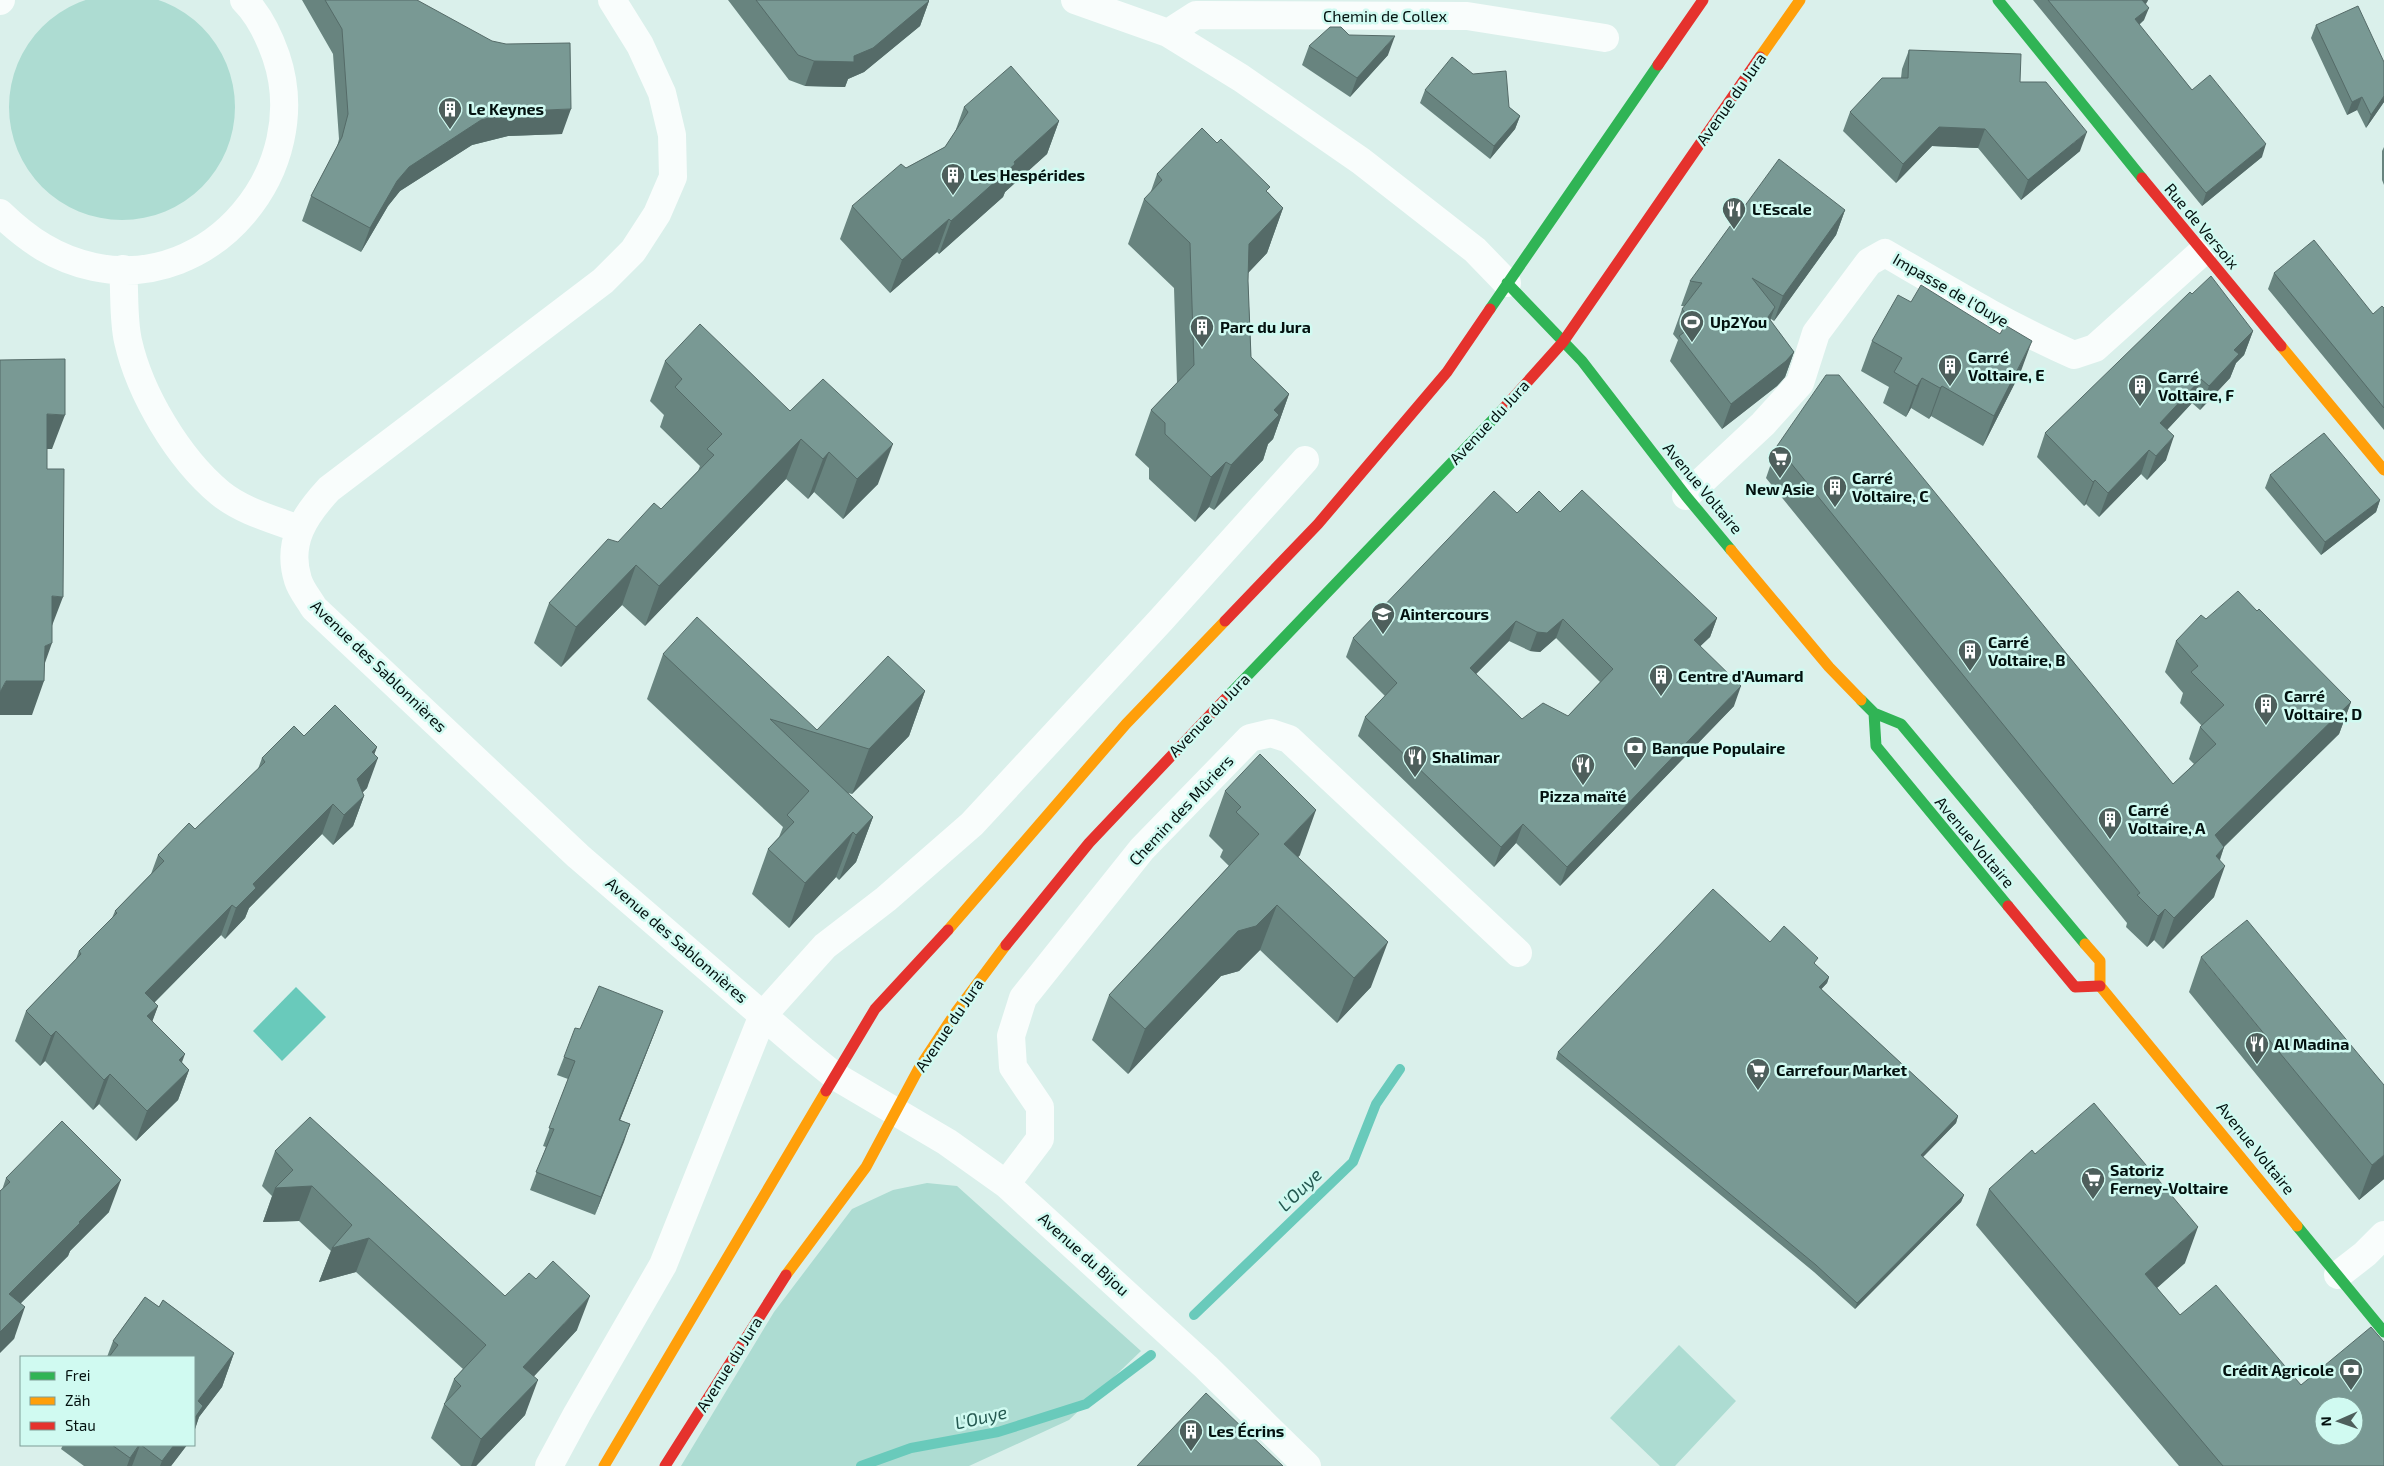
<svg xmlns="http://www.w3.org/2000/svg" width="2384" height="1466" font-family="'Exo 2',sans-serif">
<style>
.green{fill:#addcd2}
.water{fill:#69cabb}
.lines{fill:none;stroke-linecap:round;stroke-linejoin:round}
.stream{stroke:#69cabb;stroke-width:10}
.street{stroke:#f9fdfc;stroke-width:28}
.fast{stroke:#30b455;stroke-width:11}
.slow{stroke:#ff9f0a;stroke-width:11}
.jam{stroke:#e5322d;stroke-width:11}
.wall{fill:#68847f;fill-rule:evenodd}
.shaded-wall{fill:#556b68}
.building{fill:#799994;stroke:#556b68;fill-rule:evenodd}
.labels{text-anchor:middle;stroke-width:5;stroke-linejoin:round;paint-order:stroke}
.street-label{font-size:16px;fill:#03110f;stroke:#d0faf1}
.poi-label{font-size:16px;font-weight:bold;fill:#03110f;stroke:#d0faf1;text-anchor:start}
.water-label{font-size:18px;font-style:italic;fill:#255951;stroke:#d0faf1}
</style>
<rect width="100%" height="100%" fill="#daf0eb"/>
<path class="green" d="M9 107a113 113 0 1 1 226 0a113 113 0 1 1-226 0Z
M927 1183 957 1186 1141 1351 1069 1420 969 1466H681L774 1312 852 1209 893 1190Z
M1679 1345 1736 1401 1675 1466H1660L1610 1418Z"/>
<path class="water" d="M296 987 326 1017 282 1061 253 1031Z"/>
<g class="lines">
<path class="stream" d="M1194 1315 1353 1162 1376 1104 1400 1069
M861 1466 911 1448 998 1432 1086 1404 1151 1355"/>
<path class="street" d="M612 0 640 45 662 93 672 135 673 177 657 214 633 251 603 281 329 489C305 515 286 542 298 580 301 590 309 599 314 608L578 856 803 1050 835 1076 947 1142 1006 1184 1206 1367 1307 1466
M1075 0 1168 33 1241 78 1361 161 1475 250 1507 283
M0 1 1 0
M1168 33 1196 15 1467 16 1605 38
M0 213C28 240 56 259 94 267 213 292 314 168 276 56 269 36 259 15 244 0
M123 269C125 292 123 319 128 341 140 394 178 458 220 493 242 511 272 519 299 529
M1686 496 1763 424 1800 383 1816 333 1869 262 1885 253C1947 289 2008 326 2074 355L2095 348 2202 252
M1006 1184 1040 1139V1107L1013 1067 1011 1036 1023 998 1142 849 1250 738 1271 733 1289 739 1518 953
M2338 1275 2365 1254 2384 1235
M549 1466 577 1414 663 1265 763 1015 825 946 886 899 972 824 1161 620 1305 460"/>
<path class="fast" d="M1998 0 2142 178
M1507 283 1582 361 1686 496 1731 550
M1490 309 1658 65
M1228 696 1504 408
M1861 700 1874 713 1901 724 2085 944
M1874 713 1876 746 2008 906
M2297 1226 2384 1332"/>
<path class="slow" d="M1760 57 1800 0
M2281 346 2384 470
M1731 550 1829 667 1861 700
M948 930 1126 724 1225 621
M2085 944 2100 961V986L2297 1226
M786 1275 866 1167 919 1068 956 1012 1006 945
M604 1466 826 1091"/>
<path class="jam" d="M1658 65 1703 0
M2142 178 2281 346
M1504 408 1563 342 1760 57
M1225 621 1318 524 1447 372 1490 309
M2008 906 2075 987 2100 986
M1006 945 1089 843 1228 696
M826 1091 875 1009 948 930
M665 1466 786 1275"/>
</g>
<path class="wall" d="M302 0H417L562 134 508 136 472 145 400 191 388 206 361 252 302 221 311 196 337 147 339 139 333 54Z
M728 0H928L929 1 920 26 864 72 848 79 845 87 805 86 789 80Z
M2033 0H2148L2146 4 2144 20 2139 25 2192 90 2262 157 2202 206Z
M2316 25 2384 62V102L2366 128 2357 110 2347 115 2311 38Z
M1349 35 1388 55 1350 97 1302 65 1309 46Z
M1909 50 2020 82 2080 151 2021 200 1978 148 1932 146 1896 183 1843 131 1850 112 1901 78 1902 69Z
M1425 90 1509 107 1520 116 1515 129 1490 159 1420 103Z
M964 107 1059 121 1047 154 1005 192 1003 197 939 254 937 252 890 293 840 239 852 206 906 168 945 147 955 132Z
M2384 147V185L2382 180V151Z
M1157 174 1268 192 1283 208 1267 253 1248 273V281L1251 357 1289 394 1273 439 1268 444 1263 460 1214 510 1209 507 1195 522 1149 479V468L1135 455 1151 410 1177 383 1174 288 1128 244 1144 199 1150 194Z
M1845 210 1836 235 1774 321 1771 319 1770 320 1794 352 1785 377 1777 386 1722 429 1670 361 1678 340 1673 334 1682 309 1685 306H1681L1690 281Z
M2274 273 2373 314 2384 308V430L2268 289Z
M2192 294 2253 331 2244 355 2236 363 2230 378 2200 410 2192 403 2167 430 2166 460 2147 480 2141 474 2099 517 2086 504 2084 506 2037 457 2045 433Z
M1872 341 2021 371 1983 446 1931 416 1929 419 1911 408 1906 417 1883 403 1889 387 1861 371Z
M665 361 790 411 878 484 843 519 814 492 808 499 786 479 645 626 622 605 561 667 534 643 549 603 618 542 661 509 698 471 700 466 660 427 664 415 650 401Z
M1777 446 2173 784 2194 764 2189 759 2200 727 2202 726 2180 703 2183 693 2165 672 2176 641 2206 619 2351 702 2339 734 2224 847 2220 860 2214 897 2163 949 2154 940 2147 947 2126 927 2127 923 1766 478Z
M2270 475 2380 500 2376 512 2321 555 2265 488Z
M1560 512 1717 618 1710 637 1700 646 1734 706 1560 886 1516 843 1494 867 1358 736 1365 717 1385 696 1346 657 1353 638 1517 513ZM1556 638 1600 682 1568 716 1522 719 1476 674 1509 641 1530 651 1540 652Z
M663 654 817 730 925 691 909 736 852 794 848 793 873 817 856 862 839 880 836 877 789 928 752 894 768 849 779 837 783 827 647 699Z
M304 736 377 747 374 754 367 788 362 793 364 796 353 826 333 845 322 834 249 908 245 918 225 939 221 935 154 1003 158 1006 152 1021 182 1062 189 1070 178 1100 136 1141 99 1104 93 1110 45 1061 40 1066 15 1041 26 1011 76 959 79 951 112 918 115 911 151 874 158 855 195 829 258 769 262 758Z
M1225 791 1300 855 1298 857 1371 987 1337 1023 1260 950 1239 971 1221 976 1128 1074 1092 1040 1109 995 1229 866 1220 857 1223 850 1209 836Z
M1770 942 1816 965 1829 977 1827 983 1821 989 1958 1116 1956 1123 1923 1157 1964 1195 1961 1202 1855 1309 1814 1272 1556 1059 1558 1052Z
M2201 957 2384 1179 2359 1200 2189 992Z
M580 1029H656L620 1120 630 1124 595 1215 530 1190 546 1147 543 1146 568 1079 557 1075 564 1057Z
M275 1151 505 1296 577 1330 534 1376 525 1415 476 1466H461L431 1438 454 1379 463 1369 356 1272 319 1282 331 1251 299 1221 263 1222 272 1196 262 1186Z
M2035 1154 2185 1263 2157 1288 2180 1315 2301 1385 2384 1466H2179L1976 1225 1989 1189Z
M6 1178 109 1212 70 1251 68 1256 21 1303 14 1339 2 1190Z
M145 1297 159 1307 163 1300 234 1353 222 1387 199 1417 194 1432V1357H107L113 1341Z
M63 1445H187L171 1466H84L61 1449Z"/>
<path class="shaded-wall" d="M2141 0H2148L2147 2 2136 12Z
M929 1 920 26 864 72 848 79 845 87 805 86 814 61 854 56Z
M2149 8 2144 20 2130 32 2135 19Z
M1395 36 1388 55 1350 97 1357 78Z
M2384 96V102L2366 128 2371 115Z
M2362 97 2357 110 2347 115 2352 102Z
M571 109 562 134 508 136 472 145 400 191 388 206 361 252 370 228 397 181 409 167 481 120 517 111Z
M1520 116 1515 129 1490 159 1494 146Z
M1059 121 1047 154 1005 192 1003 197 939 254 951 221 1014 162Z
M1939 127 1985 129 1978 148 1932 146 1896 183 1903 164Z
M2087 132 2080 151 2021 200 2028 180Z
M2266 144 2262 157 2202 206 2206 193Z
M1283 208 1267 253 1233 289 1249 244Z
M1845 210 1836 235 1774 321 1783 296Z
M949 219 937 252 890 293 902 260Z
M1775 307 1766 331 1768 317Z
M2253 331 2244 355 2236 363 2230 378 2200 410 2209 386 2234 350Z
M2032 341 2021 371 1983 446 1994 416Z
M1794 352 1785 377 1777 386 1722 429 1731 404Z
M1922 378 1911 408 1906 417 1917 386Z
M2201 379 2192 403 2151 447 2160 423Z
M1942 386 1931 416 1929 419 1940 388Z
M1289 394 1273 439 1268 444 1263 460 1214 510 1231 465 1274 410Z
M47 414 65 415 52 449H34Z
M2174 436 2166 460 2147 480 2156 456Z
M801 439 786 479 645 626 659 586Z
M893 444 878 484 843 519 857 479Z
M2149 450 2141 474 2099 517 2108 493Z
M829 452 814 492 808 499 823 459Z
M1226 462 1209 507 1195 522 1211 477Z
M2095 480 2086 504 2084 506 2093 482Z
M2380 500 2376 512 2321 555 2325 542Z
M636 565 622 605 561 667 576 627Z
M52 596 63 597 50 631Z
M1717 618 1710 637 1687 659 1694 640Z
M1563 619 1556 638 1540 652 1530 651 1537 632Z
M1516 621 1509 641 1463 687 1470 668Z
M52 643 40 677 45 646Z
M6 681H44L32 715H0V692Z
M1741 686 1734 706 1560 886 1567 867Z
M925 691 909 736 852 794 869 749Z
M2351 702 2339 734 2203 867 2215 835Z
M377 747 370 766 378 758 367 788 346 809 357 779 372 752Z
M364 796 353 826 333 845 344 815Z
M333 804 322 834 249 908 245 918 225 939 236 908 253 884Z
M1316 810 1300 855 1268 889 1284 844Z
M873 817 856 862 839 880 856 835Z
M1523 824 1516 843 1494 867 1501 847Z
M853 832 836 877 789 928 805 883Z
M2224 847 2213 878 2225 866 2214 897 2163 949 2174 918 2216 856Z
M232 905 221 935 134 1023 145 993Z
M1277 905 1260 950 1239 971 1221 976 1128 1074 1145 1029 1238 931Z
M2165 909 2154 940 2147 947 2158 916Z
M1388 942 1371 987 1337 1023 1354 978Z
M1829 977 1827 983 1817 994 1819 987Z
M158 1006 147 1036V1016Z
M663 1011 656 1029 613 1138 619 1120Z
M56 1031 45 1061 40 1066 51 1036Z
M185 1054 174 1084 179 1060Z
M189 1070 178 1100 136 1141 147 1111Z
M110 1074 99 1104 93 1110 104 1080Z
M1958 1116 1956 1123 1919 1161 1921 1155Z
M630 1124 624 1142 595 1215 601 1197Z
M2384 1155V1179L2359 1200 2372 1165Z
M121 1180 109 1212 70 1251 68 1256 0 1324 9 1294 79 1222Z
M312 1186 299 1221 263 1222 275 1188Z
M1964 1195 1961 1202 1855 1309 1857 1303Z
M2198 1227 2185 1263 2132 1310 2145 1274Z
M369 1238 356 1272 319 1282 332 1248Z
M590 1296 577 1330 511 1401 523 1367Z
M25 1307 14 1339 0 1353V1332Z
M234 1353 222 1387 199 1417 194 1432V1413L198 1401Z
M538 1380 525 1415 476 1466H471L481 1439Z
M140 1445 132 1466H127L130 1458Z
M174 1445H187L171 1466H160L162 1461Z"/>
<path class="building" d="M325 0H417L492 41 506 44 570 43 571 109 517 111 481 120 409 167 397 181 370 228 311 196 342 137 348 114 342 29Z
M756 0H928L929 1 873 48 854 56V62L814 61 798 55Z
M2048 0H2142L2149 8 2135 19 2192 90 2210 75 2266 144 2206 193Z
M2358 6 2384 62V96L2371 115 2362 97 2352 102 2316 25Z
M1330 27H1341L1349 35 1395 36 1357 78 1309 46Z
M1909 50 2021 54 2020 82H2046L2087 132 2028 180 1985 129 1939 127 1903 164 1850 112 1882 78H1908Z
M1452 57 1473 74 1506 71 1509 107 1520 116 1494 146 1425 90Z
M1011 66 1059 121 1014 162 1015 164 951 221 949 219 902 260 852 206 901 164 906 168 945 147 968 112 964 107Z
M1202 128 1217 143 1221 139 1270 187 1266 191 1283 208 1249 244 1248 281 1251 357 1289 394 1274 410 1279 415 1231 465 1226 462 1211 477 1165 434V423L1151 410 1194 365 1190 243 1144 199 1162 180 1157 174Z
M1779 159 1845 210 1783 296 1752 278 1775 307 1768 317 1794 352 1786 361 1731 404 1679 336 1694 325 1682 309 1702 283 1690 281Z
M2314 240 2373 314 2382 306 2384 308V408L2274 273Z
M2211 276 2253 331 2234 350 2239 354 2209 386 2201 379 2160 423 2174 436 2156 456 2149 450 2108 493 2095 480 2093 482 2045 433 2190 292 2192 294Z
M1921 285 2000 334 2005 325 2032 341 1994 416 1942 386 1940 388 1922 378 1917 386 1894 372 1902 358 1872 341 1898 295 1911 302Z
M700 324 790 411 823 379 893 444 857 479 829 452 823 459 801 439 659 586 636 565 576 627 549 603 608 539 618 542 654 503 661 509 714 455 707 449 722 434 675 387 682 379 665 361Z
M65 359V415L47 414V469H64L63 597 52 596V643L45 646 44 681H6L0 692V360Z
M1826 375H1839L2173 784 2216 744 2200 727 2224 705 2191 672 2198 666 2176 641 2201 615 2206 619 2238 591 2257 611 2259 609 2351 702 2215 835 2224 847 2216 856 2225 866 2174 918 2165 909 2158 916 2137 895 2140 893 1777 446Z
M2324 433 2380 500 2325 542 2270 475Z
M1582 490 1717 618 1694 640 1741 686 1567 867 1523 824 1501 847 1365 717 1397 683 1353 638 1494 491 1517 513 1539 491 1560 512ZM1563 619 1613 669 1568 716 1543 703 1522 719 1470 668 1516 621 1537 632 1547 633Z
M697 617 817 730 888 656 925 691 869 749 770 719 873 817 856 835 853 832 805 883 768 849 794 822 787 815 809 791 663 654Z
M335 705 377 747 372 752 378 758 357 779 364 796 344 815 333 804 253 884 256 888 236 908 232 905 145 993 158 1006 147 1016 185 1054 179 1060 189 1070 147 1111 110 1074 104 1080 56 1031 51 1036 26 1011 81 954 79 951 117 913 115 911 164 861 158 855 189 823 195 829 265 762 262 758 294 726 304 736Z
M1260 754 1316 810 1284 844 1388 942 1354 978 1277 905 1256 926 1238 931 1145 1029 1109 995 1259 834 1236 812 1241 807 1225 791Z
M1713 889 1770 942 1784 926 1818 958 1814 963 1829 977 1819 987 1958 1116 1921 1155 1964 1195 1857 1303 1816 1265 1558 1052Z
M2247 920 2384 1085V1155L2372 1165 2201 957Z
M599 986 663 1011 619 1120 630 1124 601 1197 536 1172 554 1129 549 1128 575 1061 564 1057 575 1028 580 1029Z
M2094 1103 2198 1227 2145 1274 2180 1315 2216 1285 2301 1385 2371 1327 2384 1342V1466H2223L1989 1189 2032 1150 2035 1154ZM2324 1406H2354V1436H2324Z
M310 1117 505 1296 529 1273 536 1279 553 1261 590 1296 523 1367 538 1380 481 1439 444 1404 461 1386 454 1379 486 1345 369 1238 332 1248 352 1225 312 1186 275 1188 293 1170 275 1151Z
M62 1121 121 1180 79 1222 80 1223 9 1294 25 1307 0 1332V1191L10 1182 6 1178Z
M145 1297 159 1307 163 1300 234 1353 198 1401 203 1406 194 1419V1357H109L118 1345 113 1341Z
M1206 1393 1283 1466H1137Z
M112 1445H139L130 1458Z
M141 1445H174L162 1461Z"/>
<defs>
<g id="building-pin" transform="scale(1.25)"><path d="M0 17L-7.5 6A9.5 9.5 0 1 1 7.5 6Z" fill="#4e5f5c" stroke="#d0faf1"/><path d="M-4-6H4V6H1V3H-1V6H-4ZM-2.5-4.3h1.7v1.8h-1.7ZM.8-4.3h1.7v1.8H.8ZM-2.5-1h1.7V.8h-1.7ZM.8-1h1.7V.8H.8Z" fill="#fff"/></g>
<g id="restaurant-pin" transform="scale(1.25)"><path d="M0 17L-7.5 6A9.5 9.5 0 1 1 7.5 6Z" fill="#4e5f5c" stroke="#d0faf1"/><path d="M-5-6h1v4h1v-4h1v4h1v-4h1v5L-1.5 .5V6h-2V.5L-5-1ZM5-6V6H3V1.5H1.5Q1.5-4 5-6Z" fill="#fff"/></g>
<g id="stadium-pin" transform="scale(1.25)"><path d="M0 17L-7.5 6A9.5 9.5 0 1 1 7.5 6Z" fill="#4e5f5c" stroke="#d0faf1"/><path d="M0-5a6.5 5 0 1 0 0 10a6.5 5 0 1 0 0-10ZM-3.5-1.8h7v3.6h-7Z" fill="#fff"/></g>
<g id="supermarket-pin" transform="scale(1.25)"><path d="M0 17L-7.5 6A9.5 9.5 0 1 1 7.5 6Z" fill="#4e5f5c" stroke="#d0faf1"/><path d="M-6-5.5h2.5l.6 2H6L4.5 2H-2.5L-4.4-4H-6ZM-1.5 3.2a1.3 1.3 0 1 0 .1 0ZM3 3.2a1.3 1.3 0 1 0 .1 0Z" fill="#fff"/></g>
<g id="university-pin" transform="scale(1.25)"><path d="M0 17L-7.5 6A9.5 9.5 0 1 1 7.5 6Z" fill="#4e5f5c" stroke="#d0faf1"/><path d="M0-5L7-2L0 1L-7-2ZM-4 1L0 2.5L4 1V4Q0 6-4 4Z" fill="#fff"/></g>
<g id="bank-pin" transform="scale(1.25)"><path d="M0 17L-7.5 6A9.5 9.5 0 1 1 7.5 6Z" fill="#4e5f5c" stroke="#d0faf1"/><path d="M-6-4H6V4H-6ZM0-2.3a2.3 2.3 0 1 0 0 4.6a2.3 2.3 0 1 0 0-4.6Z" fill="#fff"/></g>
</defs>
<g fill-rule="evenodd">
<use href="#building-pin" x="450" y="109"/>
<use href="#building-pin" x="953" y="175"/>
<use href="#restaurant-pin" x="1734" y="209"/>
<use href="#stadium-pin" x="1692" y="322"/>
<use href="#building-pin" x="1202" y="327"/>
<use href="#building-pin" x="1950" y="366"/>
<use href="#building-pin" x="2140" y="386"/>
<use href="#supermarket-pin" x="1780" y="458"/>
<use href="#building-pin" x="1835" y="487"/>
<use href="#university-pin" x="1383" y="614"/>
<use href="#building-pin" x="1970" y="651"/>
<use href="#building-pin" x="1661" y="676"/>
<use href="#building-pin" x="2266" y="705"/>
<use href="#bank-pin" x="1635" y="748"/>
<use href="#restaurant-pin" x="1415" y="757"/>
<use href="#restaurant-pin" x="1583" y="765"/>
<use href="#building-pin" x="2110" y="819"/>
<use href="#restaurant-pin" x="2257" y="1044"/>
<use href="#supermarket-pin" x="1758" y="1070"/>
<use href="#supermarket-pin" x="2093" y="1179"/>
<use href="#bank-pin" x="2351" y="1370"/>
<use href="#building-pin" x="1191" y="1431"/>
</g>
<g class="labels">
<g class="street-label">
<text x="1385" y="22">Chemin de Collex</text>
<text transform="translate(1731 99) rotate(-55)" y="6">Avenue du Jura</text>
<text transform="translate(2202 226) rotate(50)" y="6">Rue de Versoix</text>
<text transform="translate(1951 290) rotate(30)" y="6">Impasse de l'Ouye</text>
<text transform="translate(1489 422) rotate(-47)" y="6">Avenue du Jura</text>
<text transform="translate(1703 488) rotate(50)" y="6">Avenue Voltaire</text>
<text transform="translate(379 666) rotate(44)" y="6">Avenue des Sablonnières</text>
<text transform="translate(1209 715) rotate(-46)" y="6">Avenue du Jura</text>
<text transform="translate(1181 810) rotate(-47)" y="6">Chemin des Mûriers</text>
<text transform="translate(1975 842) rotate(50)" y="6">Avenue Voltaire</text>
<text transform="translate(677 940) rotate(41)" y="6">Avenue des Sablonnières</text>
<text transform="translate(949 1025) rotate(-56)" y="6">Avenue du Jura</text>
<text transform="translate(2256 1148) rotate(51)" y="6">Avenue Voltaire</text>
<text transform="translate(1084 1254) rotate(42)" y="6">Avenue du Bijou</text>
<text transform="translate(729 1364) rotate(-58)" y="6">Avenue du Jura</text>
</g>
<g class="poi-label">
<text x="468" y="115">Le Keynes</text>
<text x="970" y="181">Les Hespérides</text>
<text x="1752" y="215">L'Escale</text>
<text x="1710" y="328">Up2You</text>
<text x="1220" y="333">Parc du Jura</text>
<text x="1968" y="363">Carré<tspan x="1968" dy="18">Voltaire, E</tspan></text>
<text x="2158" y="383">Carré<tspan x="2158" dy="18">Voltaire, F</tspan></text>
<text x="1852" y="484">Carré<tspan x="1852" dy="18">Voltaire, C</tspan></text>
<text x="1780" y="495" text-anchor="middle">New Asie</text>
<text x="1400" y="620">Aintercours</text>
<text x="1988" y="648">Carré<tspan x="1988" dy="18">Voltaire, B</tspan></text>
<text x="1678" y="682">Centre d'Aumard</text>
<text x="2284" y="702">Carré<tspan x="2284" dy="18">Voltaire, D</tspan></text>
<text x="1652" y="754">Banque Populaire</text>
<text x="1432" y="763">Shalimar</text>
<text x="1583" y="802" text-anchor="middle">Pizza maïté</text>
<text x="2128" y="816">Carré<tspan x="2128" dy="18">Voltaire, A</tspan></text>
<text x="2274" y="1050">Al Madina</text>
<text x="1776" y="1076">Carrefour Market</text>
<text x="2110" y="1176">Satoriz<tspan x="2110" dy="18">Ferney-Voltaire</tspan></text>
<text x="2334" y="1376" text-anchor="end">Crédit Agricole</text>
<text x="1208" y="1437">Les Écrins</text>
</g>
<g class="water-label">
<text transform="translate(1300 1190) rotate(-44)" y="6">L'Ouye</text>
<text transform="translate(981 1418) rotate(-13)" y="6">L'Ouye</text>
</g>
</g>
<rect x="20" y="1356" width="175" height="90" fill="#d0faf1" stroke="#7e9d97"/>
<rect x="30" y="1372" width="25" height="8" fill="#30b455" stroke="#7e9d97"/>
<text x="65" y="1381" font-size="15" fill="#03110f">Frei</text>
<rect x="30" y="1397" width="25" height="8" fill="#ff9f0a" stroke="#7e9d97"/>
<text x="65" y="1406" font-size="15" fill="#03110f">Zäh</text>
<rect x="30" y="1422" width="25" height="8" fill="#e5322d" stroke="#7e9d97"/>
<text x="65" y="1431" font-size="15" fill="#03110f">Stau</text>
<g transform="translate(2339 1421) rotate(268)"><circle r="24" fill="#d0faf1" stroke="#7e9d97"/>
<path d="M0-4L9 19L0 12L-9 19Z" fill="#4e5f5c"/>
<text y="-8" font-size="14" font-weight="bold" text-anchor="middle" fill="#03110f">N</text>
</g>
</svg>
